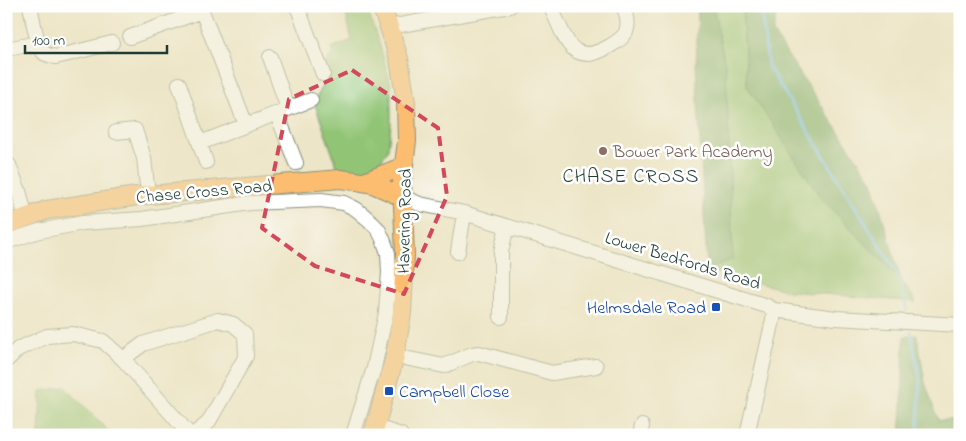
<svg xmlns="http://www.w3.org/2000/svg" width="966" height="441" font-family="'Indie Flower',sans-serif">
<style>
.green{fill:#91c474;stroke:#588054}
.forest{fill:#74aa66;stroke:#4a744d}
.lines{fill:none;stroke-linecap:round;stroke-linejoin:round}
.stream{stroke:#71c1ec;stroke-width:3}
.minor-casing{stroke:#86917e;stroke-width:16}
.major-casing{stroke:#86917e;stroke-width:20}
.minor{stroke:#fff;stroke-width:14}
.major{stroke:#fcbd6f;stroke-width:18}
.marked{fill:none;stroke:#d1495b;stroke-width:4;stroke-dasharray:10 6;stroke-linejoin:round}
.education-dot{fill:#8d6e63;stroke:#fff;stroke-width:2}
.transit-dot{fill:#1a4fb4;stroke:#fff;stroke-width:2}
.labels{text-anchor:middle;stroke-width:5;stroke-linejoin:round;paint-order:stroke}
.education-label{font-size:18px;fill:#785e54;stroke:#fff;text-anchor:start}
.street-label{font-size:18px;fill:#1f3d34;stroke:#fff}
.transit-label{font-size:18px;fill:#164399;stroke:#fff;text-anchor:end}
.quarter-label{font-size:20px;letter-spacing:1px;fill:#1f3d34;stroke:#fff}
</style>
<rect width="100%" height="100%" fill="#fff"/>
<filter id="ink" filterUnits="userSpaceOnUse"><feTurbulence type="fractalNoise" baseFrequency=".02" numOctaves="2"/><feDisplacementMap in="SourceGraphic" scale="10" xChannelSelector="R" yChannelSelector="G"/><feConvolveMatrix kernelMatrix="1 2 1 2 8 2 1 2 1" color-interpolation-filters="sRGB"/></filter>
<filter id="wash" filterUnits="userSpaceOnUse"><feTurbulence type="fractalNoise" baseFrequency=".0096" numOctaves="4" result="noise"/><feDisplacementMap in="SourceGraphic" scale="20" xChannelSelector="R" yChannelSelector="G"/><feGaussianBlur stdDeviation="1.12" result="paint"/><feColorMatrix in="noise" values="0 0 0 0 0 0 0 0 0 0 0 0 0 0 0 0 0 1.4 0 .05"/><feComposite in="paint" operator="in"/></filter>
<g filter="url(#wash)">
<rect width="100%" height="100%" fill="#ede5c7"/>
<path class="green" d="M344 6H366L379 43 391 84V125L388 149 371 178 339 172 314 102 327 78 326 64 327 59 332 56 331 48 352 40Z
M713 6H742L747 86 901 280 916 302 789 291 707 270 733 258 726 71Z
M65 387 92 414 112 435H39L41 391Z"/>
<path class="forest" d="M698 6H713L726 71 733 259 707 270 696 66Z
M742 6H778L773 33 872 181 901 280 821 198 747 86Z
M917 335 925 382 938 420H957V435H900L902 405 904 336Z"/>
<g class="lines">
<path class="stream" d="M763 6 762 18 768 66 901 280 907 310
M911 332 920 378 918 435"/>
</g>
</g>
<g filter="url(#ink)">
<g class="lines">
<g class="minor-casing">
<path id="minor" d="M30 6C33 18 36 45 44 53 47 55 52 56 56 57L112 43
M297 6 323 74
M550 6C557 18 564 43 575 50 579 53 585 54 590 54 600 52 621 42 626 32 629 24 627 14 623 6
M202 11 246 125
M389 27 510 6
M130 37 202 11 203 6
M6 49 39 43
M270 57 288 109
M179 84 206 162
M277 114 296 163
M116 132 135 130 144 158 148 195
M200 143 311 100
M9 165 19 191 26 218
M402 197 420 204 464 213 767 306 774 310 836 318 960 325
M6 242 39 231 83 223 142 219 250 203 321 200 344 203 356 209 368 219 378 229 383 239 388 253 389 272 386 313 374 368 353 435
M458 252 464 213
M501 317V252L507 226
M395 356 444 366 472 354 479 353 552 373 596 366
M123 359 143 344 218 320 233 324 245 334 246 356 208 423 193 435
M6 361 18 349 47 336 73 334 103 341 123 359 190 435
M375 427 401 435
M640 435 642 426
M747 435 773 320 774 310"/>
</g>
<g class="major-casing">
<path id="major" d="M364 182 404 166
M6 225 47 210 137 196 340 179 356 181 373 184 402 197
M373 435 395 356 402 313 405 256 402 180 407 141 406 102 399 59 389 27 381 6"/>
</g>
<use href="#minor" class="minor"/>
<use href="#major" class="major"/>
</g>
</g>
<path d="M0 0H966V441H0ZM352 70 438 128 447 196 404 294 315 266 262 228 289 99Z" fill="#ede5c7" fill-opacity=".55" fill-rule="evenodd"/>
<path class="marked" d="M352 70 438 128 447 196 404 294 315 266 262 228 289 99Z"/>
<circle class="education-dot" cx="603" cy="151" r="5"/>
<g class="transit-dot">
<rect x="711" y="302" width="10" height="10" rx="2.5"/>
<rect x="384" y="386" width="10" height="10" rx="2.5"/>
</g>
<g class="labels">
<g class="education-label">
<text x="613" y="157">Bower Park Academy</text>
</g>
<g class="street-label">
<text transform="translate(204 191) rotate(-5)" y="6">Chase Cross Road</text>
<text transform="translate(404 221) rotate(-89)" y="6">Havering Road</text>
<text transform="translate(683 260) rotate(17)" y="6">Lower Bedfords Road</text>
</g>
<g class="transit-label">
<text x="706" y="313">Helmsdale Road</text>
<text x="399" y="397" text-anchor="start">Campbell Close</text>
</g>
<g class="quarter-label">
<text x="631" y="182">CHASE CROSS</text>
</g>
</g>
<rect width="966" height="441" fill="none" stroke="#fff" stroke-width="25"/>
<path d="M25 45v8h142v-8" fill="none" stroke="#1f3d34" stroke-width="2.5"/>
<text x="32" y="45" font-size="15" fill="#1f3d34" stroke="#ffffff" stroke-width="4" paint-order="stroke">100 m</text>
</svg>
